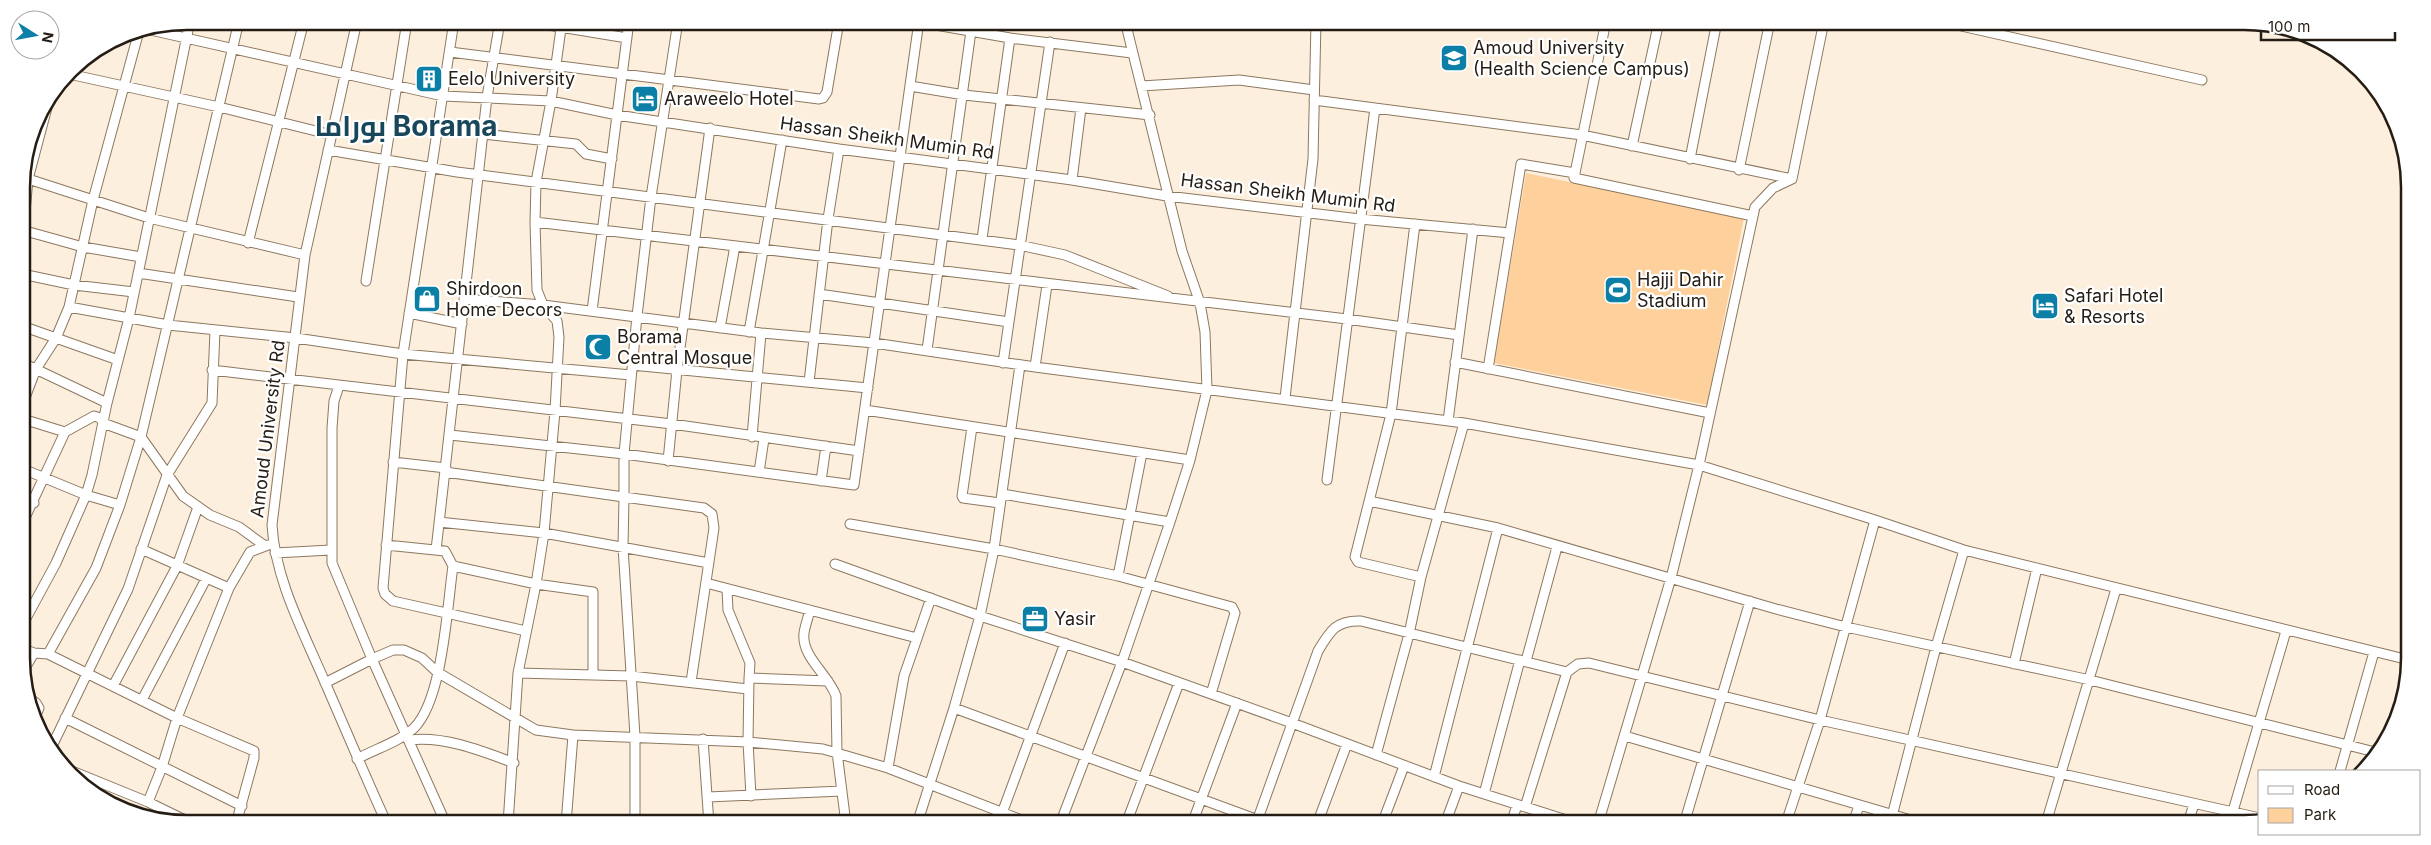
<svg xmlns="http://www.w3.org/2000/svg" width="2431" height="845" font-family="Inter,Cairo,sans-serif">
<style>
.green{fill:#fdd09c}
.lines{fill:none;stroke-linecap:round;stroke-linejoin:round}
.minor-casing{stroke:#8d785f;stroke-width:11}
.minor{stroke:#fff;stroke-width:9}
.labels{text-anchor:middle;stroke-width:4.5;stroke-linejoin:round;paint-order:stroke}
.poi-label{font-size:18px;fill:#251d13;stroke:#fff;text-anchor:start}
.street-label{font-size:18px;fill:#251d13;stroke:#fff}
.town-label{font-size:28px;font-weight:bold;fill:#18465a;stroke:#fff}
.rim{fill:none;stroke:#251d13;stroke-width:2.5}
</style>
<rect width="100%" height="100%" fill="#fdefde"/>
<path class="green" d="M1526 173 1744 218 1707 405 1494 363Z"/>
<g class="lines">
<g class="minor-casing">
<path id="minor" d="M357 21 305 255 272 525C275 579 303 631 324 680 345 728 365 776 387 824
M454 21 403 354 383 588 385 594 393 601 526 631
M524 21 627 38
M678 21 651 197 637 316 624 454V497L704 508 712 514 714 528 691 682
M913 21 1010 38 1132 53
M1939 21 2202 80
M146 29 443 96 551 101 617 115 839 149 1072 180 1167 196 1360 219 1510 233
M450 52 819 99 823 98 827 92 839 21
M69 74 219 107 332 135
M910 86 964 95 1150 115
M1141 86 1239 80 1314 90
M1314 100 1582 135 1792 179 1773 188 1755 207 1699 465 1671 578 1598 824
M483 134 576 144 586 154 612 159
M1632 146 1659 21
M328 150 457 172 1019 245 1065 255 1168 296
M1690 159 1717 21
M1739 170 1770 21
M1575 173 1574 178 1753 216
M22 177 149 218 305 255
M1792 179 1824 21
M1072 180 1081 108
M535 222 1347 319 1459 335
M1415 224 1391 414 1355 557 1358 562 1421 577
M22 230 83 247 141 257
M982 239 1010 38
M248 243 304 21
M22 246 28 179 49 100
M138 273 298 297
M22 274 74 285 134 292
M366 281 407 21
M819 294 1009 322
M464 299 543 305 761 333 874 343 1035 367 1464 423 1699 465 1875 520
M69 307 168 325 296 338 403 354 631 375
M592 311 629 21
M409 313 462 324
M22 326 118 360
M720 328 735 246
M749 332 782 140
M927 350 971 31
M1455 362 1710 413
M23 363 107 403
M1003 363 1050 42
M632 365 868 388
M1035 367 1047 285
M1488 369 1521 164 1575 173 1606 21
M212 370 672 424 859 451
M809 382 828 219 839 149
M339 386 334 401 332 428V563L372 659 446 824
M1285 398 1313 159 1316 21
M23 403 36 369 56 338 69 307 93 200 139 31
M865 410 1190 460
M23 419 65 432 94 416 100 418 103 423 141 437 183 496 210 515 239 527 265 546
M1448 421 1473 229
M972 427 962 496 963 498 1000 503
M450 435 624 454 854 485 919 21
M752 437 761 333
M668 461 677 370 710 128
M393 462 446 468
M23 469 86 495 120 505
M445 472 624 497 623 547 635 736V824
M759 472 764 439
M1327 480 1375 108
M821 481 826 446
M1002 494 1170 522
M23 499 34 503
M1369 501 1498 528 1776 609 1846 627 2090 680 2379 753
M23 522 65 432
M439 522 544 533 709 563
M850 524 994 549 1118 576 1232 607 1235 613 1211 694
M141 549 229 588
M436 550 487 97 500 21
M275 553 331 550
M835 564 980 616 1122 662 1292 723 1459 786 1579 824
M453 566 536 584 593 592V675
M1118 576 1142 453
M706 583 917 638
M727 589 728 610 750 663 749 678
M810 610C808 618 805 626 804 633 801 657 829 675 836 696L837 752 846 824
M24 622 56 563 86 495 92 475 107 403 129 318 190 21
M24 649 34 653 48 654 177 718 254 751V758L236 824
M48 654 96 568 120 505 141 437 239 21
M1526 661 1557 547
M2014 664 2037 568
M24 670 34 653
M518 673 631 676 748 689
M325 683 372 659 393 650H404L422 658 437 672 536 730 573 735 748 742 823 749 888 768 1032 824
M113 686 177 566 198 507
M27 696 36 703 39 708 36 715
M142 700 206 579
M954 708 1269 824
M65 718 242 806
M1625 736 1921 823
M703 739 709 824
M410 740C445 736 482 751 514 763
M52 746 128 589 167 475 212 403 215 330
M1376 755 1409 634 1421 577 1464 423
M357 759C375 749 399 742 414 728 443 699 447 607 453 566L445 551 386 545
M62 767 148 802 193 824
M888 768 904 676 931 598
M2340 771 2374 652
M1434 777 1498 528
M1484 794 1520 660
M751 796 748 742 749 678 828 681
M708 797 842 791
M148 802 162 767 177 718 229 588 250 552 268 545
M1525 807 1567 672
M2233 811 2286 631
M1892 816 1936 647 1964 550
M1786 823 1820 720 1875 520 1964 550 2409 660
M1853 823 1859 806
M2046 823 2116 589
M2188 823 2194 804
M435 824 444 820
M508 824 518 673 536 584 544 533 555 411 559 337 557 321 543 305 537 290 535 222 536 182 551 101 562 21
M566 824 573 735
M917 824 954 708 980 616 994 549 1020 365
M998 824 1065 643
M1060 824 1122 662 1170 522 1190 460 1207 390 1205 332 1200 303 1182 251 1125 21
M1126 824 1179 683
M1192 824 1237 703
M1256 824 1318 651C1330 631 1336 620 1361 621L1567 672 1578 664 1589 663 1820 720 2260 818
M1317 824 1347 744
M1382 824 1404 766
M1445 824 1459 786
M1511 824 1517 805
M1684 824 1750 601"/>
</g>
<use href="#minor" class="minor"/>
</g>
<defs>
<g id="university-square" transform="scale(1.4375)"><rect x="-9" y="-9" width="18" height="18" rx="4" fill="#0c7fa6" stroke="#fff"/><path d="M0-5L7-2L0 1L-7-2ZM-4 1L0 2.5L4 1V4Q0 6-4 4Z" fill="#fff"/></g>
<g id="building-square" transform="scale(1.4375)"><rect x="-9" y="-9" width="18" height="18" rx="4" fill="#0c7fa6" stroke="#fff"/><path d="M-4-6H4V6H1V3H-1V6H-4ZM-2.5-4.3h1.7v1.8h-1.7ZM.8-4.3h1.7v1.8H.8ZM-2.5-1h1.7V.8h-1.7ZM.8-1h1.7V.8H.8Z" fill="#fff"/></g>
<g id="hotel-square" transform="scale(1.4375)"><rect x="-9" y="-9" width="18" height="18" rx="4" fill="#0c7fa6" stroke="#fff"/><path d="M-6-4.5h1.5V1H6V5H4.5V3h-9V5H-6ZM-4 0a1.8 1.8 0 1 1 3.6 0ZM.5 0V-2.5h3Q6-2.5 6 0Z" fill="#fff"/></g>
<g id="stadium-square" transform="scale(1.4375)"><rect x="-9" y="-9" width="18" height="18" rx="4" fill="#0c7fa6" stroke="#fff"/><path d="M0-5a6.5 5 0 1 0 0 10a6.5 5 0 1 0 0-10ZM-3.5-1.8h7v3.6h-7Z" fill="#fff"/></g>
<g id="shop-square" transform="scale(1.4375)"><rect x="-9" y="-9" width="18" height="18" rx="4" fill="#0c7fa6" stroke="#fff"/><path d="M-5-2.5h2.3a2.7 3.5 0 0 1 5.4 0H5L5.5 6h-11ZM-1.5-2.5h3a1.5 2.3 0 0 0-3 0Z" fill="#fff"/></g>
<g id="mosque-square" transform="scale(1.4375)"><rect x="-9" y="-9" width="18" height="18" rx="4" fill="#0c7fa6" stroke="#fff"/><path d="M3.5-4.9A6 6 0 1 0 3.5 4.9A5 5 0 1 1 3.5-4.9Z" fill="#fff"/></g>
<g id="office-square" transform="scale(1.4375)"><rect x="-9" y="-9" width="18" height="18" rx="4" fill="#0c7fa6" stroke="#fff"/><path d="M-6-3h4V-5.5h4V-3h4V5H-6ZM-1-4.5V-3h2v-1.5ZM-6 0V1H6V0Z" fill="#fff"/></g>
</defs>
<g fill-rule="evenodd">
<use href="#university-square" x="1454" y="58"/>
<use href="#building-square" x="429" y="79"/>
<use href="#hotel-square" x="645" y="99"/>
<use href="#stadium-square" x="1618" y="290"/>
<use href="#shop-square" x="427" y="299"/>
<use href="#hotel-square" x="2045" y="306"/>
<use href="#mosque-square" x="598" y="347"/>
<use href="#office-square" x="1035" y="619"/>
</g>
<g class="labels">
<g class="poi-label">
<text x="1473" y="54">Amoud University<tspan x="1473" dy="21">(Health Science Campus)</tspan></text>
<text x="448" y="85">Eelo University</text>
<text x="664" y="105">Araweelo Hotel</text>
<text x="1637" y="286">Hajji Dahir<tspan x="1637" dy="21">Stadium</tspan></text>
<text x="446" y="295">Shirdoon<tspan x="446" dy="21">Home Decors</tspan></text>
<text x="2064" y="302">Safari Hotel<tspan x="2064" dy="21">&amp; Resorts</tspan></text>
<text x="617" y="343">Borama<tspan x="617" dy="21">Central Mosque</tspan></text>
<text x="1054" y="625">Yasir</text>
</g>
<g class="street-label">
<text transform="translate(887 138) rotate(8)" y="6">Hassan Sheikh Mumin Rd</text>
<text transform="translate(1288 193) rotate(7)" y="6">Hassan Sheikh Mumin Rd</text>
<text transform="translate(268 429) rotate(-83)" y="6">Amoud University Rd</text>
</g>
<g class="town-label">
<text x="406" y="136">بوراما Borama</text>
</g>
</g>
<path d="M0 0H2431V845H0ZM187 30H2244A157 157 0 0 1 2401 187V658A157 157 0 0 1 2244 815H187A157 157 0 0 1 30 658V187A157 157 0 0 1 187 30Z" fill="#fff" fill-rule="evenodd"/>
<path class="rim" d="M187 30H2244A157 157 0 0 1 2401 187V658A157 157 0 0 1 2244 815H187A157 157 0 0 1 30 658V187A157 157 0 0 1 187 30Z"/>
<rect x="2258" y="770" width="162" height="65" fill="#ffffff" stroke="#a8a5a1"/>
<rect x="2268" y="786" width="25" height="8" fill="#ffffff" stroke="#a8a5a1"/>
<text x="2304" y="795" font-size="15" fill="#251d13">Road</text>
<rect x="2268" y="808" width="25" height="15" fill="#fdd09c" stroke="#a8a5a1"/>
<text x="2304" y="820" font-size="15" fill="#251d13">Park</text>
<g transform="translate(35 35) rotate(101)"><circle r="24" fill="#ffffff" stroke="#a8a5a1"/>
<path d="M0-4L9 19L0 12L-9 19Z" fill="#0c7fa6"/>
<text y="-8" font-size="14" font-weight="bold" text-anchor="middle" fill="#251d13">N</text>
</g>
<path d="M2261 32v8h134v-8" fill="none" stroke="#251d13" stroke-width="2.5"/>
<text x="2268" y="32" font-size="15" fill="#251d13" stroke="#ffffff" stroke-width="4" paint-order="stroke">100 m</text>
</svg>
